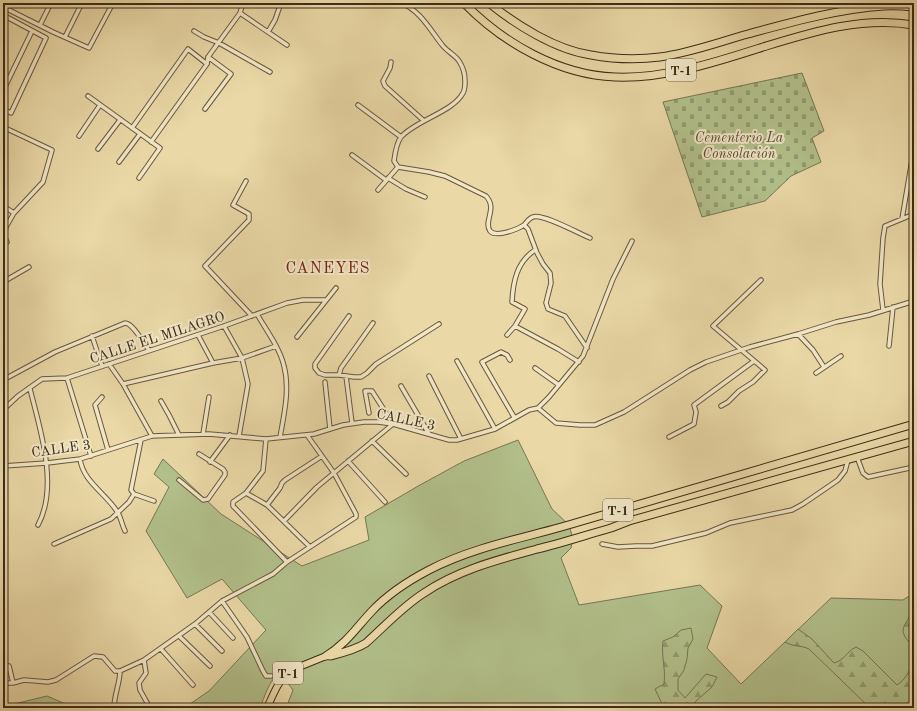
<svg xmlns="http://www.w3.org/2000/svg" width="917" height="711" font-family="'Old Standard TT',serif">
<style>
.grass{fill:#b2c08b;stroke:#777652}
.forest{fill:url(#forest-firs);stroke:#777652}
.cemetery{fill:url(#cemetery-stones);stroke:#777652}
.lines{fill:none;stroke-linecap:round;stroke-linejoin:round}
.minor-casing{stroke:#68573d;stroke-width:5.5}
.trunk-casing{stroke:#3c2c1a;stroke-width:8}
.motorway-casing{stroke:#3c2c1a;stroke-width:9}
.minor{stroke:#f1e6c6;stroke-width:3.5}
.trunk{stroke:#ead8a7;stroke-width:6}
.motorway{stroke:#ead8a7;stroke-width:7}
.labels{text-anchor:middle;stroke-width:4;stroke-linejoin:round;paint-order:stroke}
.shield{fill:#f1e6c6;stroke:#72644e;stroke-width:1}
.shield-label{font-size:13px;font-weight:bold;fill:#3c2c1a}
.park-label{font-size:14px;font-style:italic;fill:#544a31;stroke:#f1e6c6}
.street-label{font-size:14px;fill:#3c2c1a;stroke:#f1e6c6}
.quarter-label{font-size:16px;letter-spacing:1px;fill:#7a1f14;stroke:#f1e6c6}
</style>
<defs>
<pattern id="forest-firs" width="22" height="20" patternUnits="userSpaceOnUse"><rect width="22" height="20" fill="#b2c08b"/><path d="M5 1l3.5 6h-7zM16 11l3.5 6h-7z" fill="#929c71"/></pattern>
<pattern id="cemetery-stones" width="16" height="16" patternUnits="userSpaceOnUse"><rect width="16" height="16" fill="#b2c08b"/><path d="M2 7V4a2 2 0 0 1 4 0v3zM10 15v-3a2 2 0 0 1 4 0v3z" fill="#929c71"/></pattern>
</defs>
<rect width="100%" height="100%" fill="#ead8a7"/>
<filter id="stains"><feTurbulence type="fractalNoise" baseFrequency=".005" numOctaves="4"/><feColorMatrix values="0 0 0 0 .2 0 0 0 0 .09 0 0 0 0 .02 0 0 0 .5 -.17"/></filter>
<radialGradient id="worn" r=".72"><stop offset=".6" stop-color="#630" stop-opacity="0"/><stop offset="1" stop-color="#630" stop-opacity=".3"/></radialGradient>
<path class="grass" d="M518 440 552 509 569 525 573 539 571 548 561 558 579 605 700 585 722 606 707 648 741 684 831 598 903 600 914 593V708H286L293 690 279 672C269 682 265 695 260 708H184L209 691 266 630 222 579 187 598 146 531 169 487 154 474 163 459 221 514 302 566 369 540 365 517 420 485 464 461Z
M47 696 75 708H3V705L6 706Z"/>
<path class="forest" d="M910 609 914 610V652C913 643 903 639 903 630 904 622 911 620 910 609Z
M691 628 693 639 688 648 687 659 684 670 678 679V690L685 698 706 674 717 677 712 687 696 701 693 708H664L655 689 664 684C666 669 661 656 663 641L673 637 681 630Z
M798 629 812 639 834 663C845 660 846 652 856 647L863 651 897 685C908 678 912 666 914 654V708H870L809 649C801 645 793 647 785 642Z"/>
<path class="cemetery" d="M802 73 824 131 812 138 821 162 791 176 765 201 702 217 663 102Z"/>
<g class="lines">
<g class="minor-casing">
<path id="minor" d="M243 3 240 13 287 45
M401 3C421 11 430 30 443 46 448 52 455 55 459 61 463 67 465 74 465 81 465 85 465 90 463 93 453 112 416 120 401 137 396 144 395 153 394 161L398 167 429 172 445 176 486 196C498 209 483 221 490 231 496 238 518 229 524 225 527 222 529 218 533 217 542 213 580 234 590 238
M3 7 53 32 89 48 113 3
M3 15 46 38 11 113 3 109
M40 25 51 3
M194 31 204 37 219 43 270 72
M268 32 275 20 281 3
M65 37 82 3
M391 62 390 68 383 81 385 86 423 120
M3 91 32 31
M88 96 160 148 139 178
M358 105 401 137
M205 109 231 74 208 57
M3 127 52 150 43 182 14 213 6 227 4 236 7 242 3 244
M132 128 188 49 207 64
M79 136 100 105
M151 142 207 64 208 57 240 13
M98 149 120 120
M352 155 386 180
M119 162 140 134
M388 178 406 189 425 197
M246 181 233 205 249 214V220L205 266 252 316
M378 190 398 167
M3 206 14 213
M902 219 914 148
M524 225 528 229 537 253 543 264 550 273 551 283 546 303 548 309 565 316 587 348
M3 282 29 267
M883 310 880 284 883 238 885 226 914 214
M257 314C266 330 280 348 284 366 290 389 284 415 280 437
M349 316 315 364V368L319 373 325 375H339L354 377H361L367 373 376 364 439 324
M224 326 242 358 248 384 239 436
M515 326 558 349 579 362
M798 334 813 350 824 367
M507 335 515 326 525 309 512 302C513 281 517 262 535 250
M92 336 102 366
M297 337 336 288
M889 346 893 307
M510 360 507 355 501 352 482 362 514 417
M457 361 495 429
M213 363 242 358 276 346
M109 364 123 384 152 436
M535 368 559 385
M816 373 841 356
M339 375 341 368 373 323
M346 376 352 423
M429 376 461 439
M67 378 91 456
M3 380 55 352 125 323C133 323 143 343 149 350
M325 382 330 429
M123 384 213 363 198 335
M401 386 429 434
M30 389C40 429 59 486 38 525
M102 397 95 405 108 450
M161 401 169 415 179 435
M721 406 728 402 739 391 753 382 765 370 713 326 761 280
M538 408 556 423 580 425H595L624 412 690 370 706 362 750 347 798 334 836 322 869 315 914 301
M3 410 18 396 42 379 67 378 224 326 287 303 303 300H326
M203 434 209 397
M669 437 694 424 696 412 694 405 754 361
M266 439 263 471 246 493 267 505 310 547
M141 440 131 490 134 494 154 501
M372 441 406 474
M857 457 863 473 868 477 914 467
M80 459C83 482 107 494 118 513 121 518 122 525 125 531
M348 461 385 502
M210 462 230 435
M3 466 47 463 80 459 152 436 209 434 266 439 314 434 343 425 364 422H378L393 424 449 440H457L495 429 529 410 538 408 549 397 583 356 613 279 632 241
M179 480 203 500 208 499 225 475V472L223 469 199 454
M246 493 233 502V506L287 562
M267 505 280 488 282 483 285 480 322 456
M284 521 317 487 393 424 372 391H365L369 413
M54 544 111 519 129 502 134 494
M602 544 618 547 636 546H652L706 533 730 523 792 510 803 504 838 480 845 471 848 460
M222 601 247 637 263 671 266 676H271
M209 612 233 638
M195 624 222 651
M179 636 210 666
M161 649 193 685
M3 681 7 683H13L9 666
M13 683 24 680 48 682 56 680 94 656 103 657 115 671H120
M114 708C114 695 120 683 120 671L144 660
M150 708 140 690 139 683 146 673 144 660 195 624 222 601 273 574 287 562 356 517V514L334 473 307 435"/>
</g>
<g class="trunk-casing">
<path id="trunk" d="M267 708C273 695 278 681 289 671L326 656"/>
</g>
<g class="motorway-casing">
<path id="motorway" d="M464 3C503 43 559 75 615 77 665 79 716 62 763 47 812 32 862 16 914 25
M489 3C516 25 556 50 591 55 613 59 637 60 660 57 690 53 719 42 748 34 792 22 838 9 884 6 894 5 904 6 914 7
M326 656C346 644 356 628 372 611 388 594 408 581 429 570 477 545 531 537 582 521 693 488 803 457 914 424
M330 656C342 653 355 650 366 643 385 626 402 607 424 593 458 570 497 560 537 549 562 543 586 535 611 528L629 521 914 441"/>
</g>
<use href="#minor" class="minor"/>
<use href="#trunk" class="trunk"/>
<use href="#motorway" class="motorway"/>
</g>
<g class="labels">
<g class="shield">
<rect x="666" y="59" width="30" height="22" rx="3"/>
<rect x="603" y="499" width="30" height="22" rx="3"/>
<rect x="273" y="662" width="30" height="22" rx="3"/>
</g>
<g class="shield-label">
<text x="681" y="75">T-1</text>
<text x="618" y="515">T-1</text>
<text x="288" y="678">T-1</text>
</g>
<g class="park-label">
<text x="739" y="142">Cementerio La<tspan x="739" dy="16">Consolación</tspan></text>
</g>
<g class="street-label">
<text transform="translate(157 337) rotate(-18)" y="5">CALLE EL MILAGRO</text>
<text transform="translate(406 419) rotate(12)" y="5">CALLE 3</text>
<text transform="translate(61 448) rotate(-8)" y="5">CALLE 3</text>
</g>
<g class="quarter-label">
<text x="328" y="273">CANEYES</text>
</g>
</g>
<rect width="917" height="711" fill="none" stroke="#ead8a7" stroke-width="16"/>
<rect x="4" y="4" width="909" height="703" fill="none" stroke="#3c2c1a" stroke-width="2"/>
<rect x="8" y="8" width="901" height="695" fill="none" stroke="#3c2c1a"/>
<rect width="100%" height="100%" filter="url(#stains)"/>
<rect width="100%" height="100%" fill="url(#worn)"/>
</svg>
